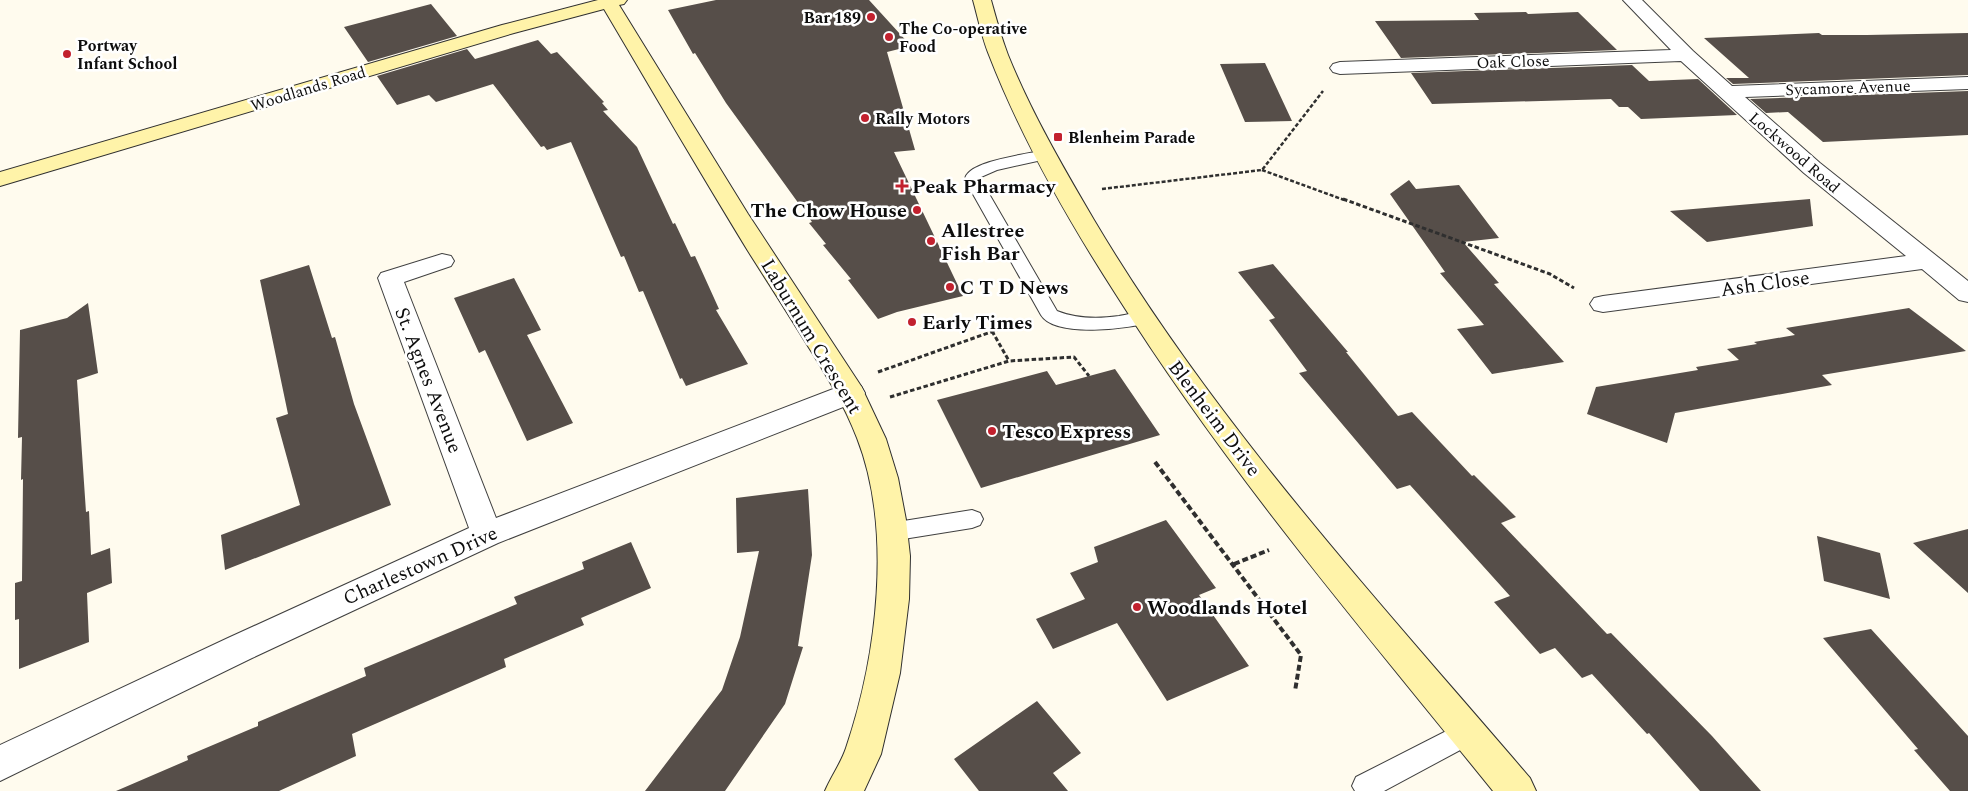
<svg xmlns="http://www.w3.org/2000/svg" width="1968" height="791" font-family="Spectral,serif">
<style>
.building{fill:#564e49}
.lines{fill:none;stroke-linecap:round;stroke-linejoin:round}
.lane-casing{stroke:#404040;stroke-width:2}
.street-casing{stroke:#404040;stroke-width:2}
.secondary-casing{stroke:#2f2f2f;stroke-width:2}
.path-far2{stroke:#2f2f2f;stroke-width:2.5;stroke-dasharray:4 2;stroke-linecap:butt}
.path-far1{stroke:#2f2f2f;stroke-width:3;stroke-dasharray:4.5 2.5;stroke-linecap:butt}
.path{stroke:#2f2f2f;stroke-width:4;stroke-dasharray:6 3;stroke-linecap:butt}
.lane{fill:#fff;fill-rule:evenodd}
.street{fill:#fff;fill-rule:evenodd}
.secondary{fill:#fff3a9;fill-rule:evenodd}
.poi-dot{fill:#c2212e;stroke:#fff;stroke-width:2}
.labels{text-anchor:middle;stroke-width:5;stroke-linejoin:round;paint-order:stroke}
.far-poi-label{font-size:16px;font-weight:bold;fill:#0d0d0d;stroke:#fff;text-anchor:start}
.far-street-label{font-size:16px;fill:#0d0d0d;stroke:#fff}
.poi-label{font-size:20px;font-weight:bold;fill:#0d0d0d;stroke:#fff;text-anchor:start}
.street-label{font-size:20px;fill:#0d0d0d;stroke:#fff}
</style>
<rect width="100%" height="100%" fill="#fffbee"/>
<path class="building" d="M716 0H869L911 46 887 52 915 150 894 152 963 296 897 312 878 319 848 280 851 279 823 245 826 244 809 223 812 222 726 103 695 53 693 54 668 10Z
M431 4 457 36 368 62 344 27Z
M1526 12 1528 14 1578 12 1617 50 1401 58 1375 21 1479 20 1474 13Z
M1819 33 1822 35H1867L1968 33V75L1733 84 1726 78H1749L1704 38Z
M538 40 551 54 557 52 574 70 604 102 602 103 608 110 603 111 637 147 673 224 675 223 691 257 695 256 719 309 716 310 748 364 686 386 682 378 680 379 643 291 639 292 624 256 621 257 571 142 547 150 544 146 541 147 493 84 436 102 429 95 397 105 377 76 467 49 475 59Z
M1265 63 1292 121 1245 122 1220 64Z
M1632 65 1649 81 1698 79 1737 115 1641 119 1628 107H1619L1611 99 1432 104 1411 73Z
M1968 91V135L1823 142 1788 112 1766 113 1750 99Z
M1409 180 1416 189 1459 185 1499 238 1463 242 1499 283 1494 284 1564 362 1492 374 1457 329 1484 325 1440 273 1445 272 1390 194Z
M1810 199 1813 226 1707 242 1670 211Z
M1273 264 1348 352H1346L1398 416 1412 412 1472 476 1474 475 1516 517 1501 523 1607 634 1611 633 1712 736 1761 791H1700L1649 733 1647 734 1592 674 1582 678 1555 648 1540 654 1494 602 1510 596 1410 485 1397 489 1299 373 1307 371 1269 320 1275 318 1238 272Z
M309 265 332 338 335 337 354 404 391 505 225 570 221 535 300 505 276 418 288 414 260 280Z
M514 278 541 330 527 335 573 423 527 441 485 350 479 353 454 298Z
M88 303 98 373 77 380 86 512 89 511 91 555 110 548 112 583 87 593 89 642 19 669V619L15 620V583L22 581 23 479 21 480 22 437 18 438 20 330 67 318Z
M1909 308 1966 351 1822 375 1832 385 1675 413 1667 443 1587 414 1596 387 1698 370 1696 367 1739 360 1727 349 1757 344 1754 342 1795 335 1786 328Z
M1115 369 1160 435 981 488 937 400 1047 371 1056 385Z
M808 489 812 555 798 646 803 647 785 704 725 791H645L722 690 740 637 759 551 737 553 736 498Z
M1166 520 1216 588 1199 595 1249 666 1167 701 1117 623 1053 649 1036 619 1085 599 1070 573 1098 562 1094 547Z
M1968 529V593L1913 543Z
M1817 536 1880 553 1890 599 1824 581Z
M631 542 651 588 581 618 584 625 504 659 506 667 352 734 356 756 279 791H116L188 760 187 756 258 726V722L366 676 364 668 517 604 514 597 584 569 582 562Z
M1871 629 1968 736V791H1950L1914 750 1918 749 1823 638Z
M1037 701 1081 753 1053 773 1068 791H979L954 759Z"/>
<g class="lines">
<g class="lane-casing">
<path id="lane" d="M1045 150 1051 152 1053 155 1051 158 997 170 981 177V180L1057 311C1077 319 1098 319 1119 316 1130 314 1140 311 1151 314L1153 318 1151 322C1128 329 1055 338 1041 315L965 180C965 161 1029 154 1045 150Z
M972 510 980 513 983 519 980 525 972 528 891 541 883 538 880 532 883 526 891 523Z
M1468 720 1477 723 1481 732 1477 741 1384 791H1355L1352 786 1356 777Z"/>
</g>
<g class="street-casing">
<path id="street" d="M1623 0H1642L1693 51 1732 86 1968 77V89L1745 97 1820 163 1968 281V302L1959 300 1922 269 1603 312 1594 310 1590 304 1594 298 1603 296 1906 256 1804 173 1681 61 1340 74 1333 72 1330 68 1333 64 1340 62 1671 50Z
M442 254 451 256 454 261 451 266 404 282 496 518 841 386 851 383 861 386 865 393 861 400 498 543 252 658 0 781V745L228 638 469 528 378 278 381 273Z"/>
</g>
<g class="secondary-casing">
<path id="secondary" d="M598 0H627L624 4 619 5 748 214 861 386 886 439 898 478 906 520 910 556 909 599 900 673 881 754 864 791H825C831 777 841 763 846 748 877 657 893 530 857 438 844 404 825 373 806 343 787 312 767 281 748 251 699 171 652 90 604 9L514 33 0 186V172L502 25Z
M973 0H991C996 18 1001 37 1008 55 1031 112 1063 167 1094 220 1215 424 1377 599 1530 778L1536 791H1493C1363 630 1228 472 1117 296 1068 220 1022 140 989 55 982 38 978 18 973 0Z"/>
</g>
<path class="path-far2" d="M1262 170 1347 201
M1102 189 1262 170 1323 91"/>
<path class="path-far1" d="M1343 199 1550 274 1574 288
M992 331 1009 361
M878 372 1019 322
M890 397 1009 361 1074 357 1089 376"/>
<path class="path" d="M1155 462 1301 655 1295 691
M1234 564 1269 550"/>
<use href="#lane" class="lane"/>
<use href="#street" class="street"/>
<use href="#secondary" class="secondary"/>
</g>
<g class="poi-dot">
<circle cx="871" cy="17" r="5"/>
<circle cx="889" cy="37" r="5"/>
<circle cx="67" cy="54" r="5"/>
<circle cx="865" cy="118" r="5"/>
<rect x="1053" y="132" width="10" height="10" rx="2.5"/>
<path d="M899.5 178.5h5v5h5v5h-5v5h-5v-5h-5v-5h5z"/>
<circle cx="917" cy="210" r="5"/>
<circle cx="931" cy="241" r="5"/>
<circle cx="950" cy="287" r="5"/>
<circle cx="912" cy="322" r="5"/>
<circle cx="992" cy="431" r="5"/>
<circle cx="1137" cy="607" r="5"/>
</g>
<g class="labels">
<g class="far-poi-label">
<text x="861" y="23" text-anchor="end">Bar 189</text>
<text x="899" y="34">The Co-operative<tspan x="899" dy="18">Food</tspan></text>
<text x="77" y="51">Portway<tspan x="77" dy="18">Infant School</tspan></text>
<text x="875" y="124">Rally Motors</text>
<text x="1068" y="143">Blenheim Parade</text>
</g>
<g class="far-street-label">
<text transform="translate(1513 61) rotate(-2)" y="6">Oak Close</text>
<text transform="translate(1848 87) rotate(-2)" y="6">Sycamore Avenue</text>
<text transform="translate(308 88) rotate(-17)" y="6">Woodlands Road</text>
<text transform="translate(1795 152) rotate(41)" y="6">Lockwood Road</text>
</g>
<g class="poi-label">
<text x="912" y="193">Peak Pharmacy</text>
<text x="907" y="217" text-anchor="end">The Chow House</text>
<text x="941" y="237">Allestree<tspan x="941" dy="23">Fish Bar</tspan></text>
<text x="960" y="294">C T D News</text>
<text x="922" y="329">Early Times</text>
<text x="1002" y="438">Tesco Express</text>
<text x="1147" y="614">Woodlands Hotel</text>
</g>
<g class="street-label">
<text transform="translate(1765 283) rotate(-8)" y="7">Ash Close</text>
<text transform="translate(812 336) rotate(59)" y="7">Laburnum Crescent</text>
<text transform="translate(429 380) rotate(69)" y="7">St. Agnes Avenue</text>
<text transform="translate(1215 418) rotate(53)" y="7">Blenheim Drive</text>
<text transform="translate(420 565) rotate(-24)" y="7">Charlestown Drive</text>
</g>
</g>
</svg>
